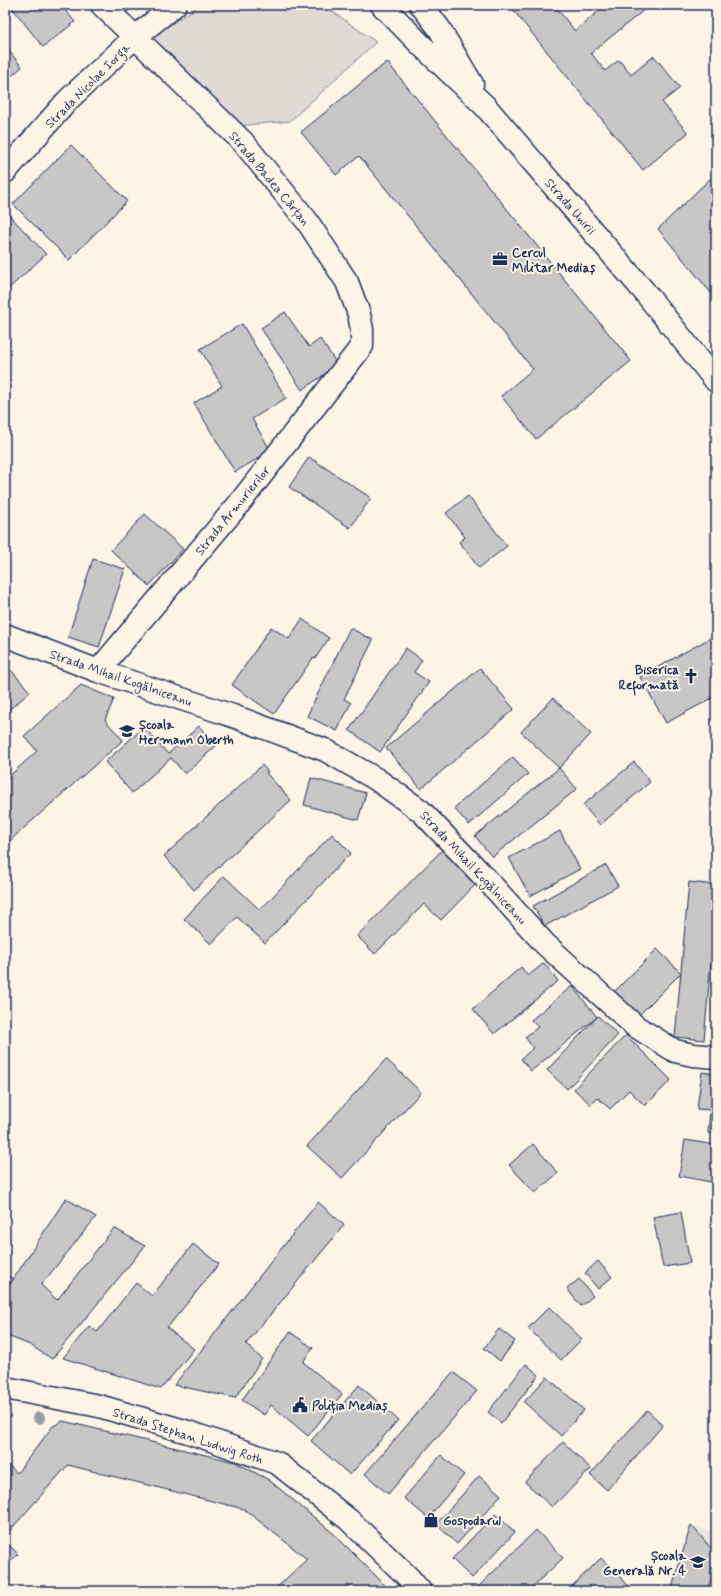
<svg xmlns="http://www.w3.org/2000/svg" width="721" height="1596" font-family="Mynerve,sans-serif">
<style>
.built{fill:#ece7dc}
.green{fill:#dfdbd4;stroke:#7d8599}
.building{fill:#c8c7c6;stroke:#1b2f5e}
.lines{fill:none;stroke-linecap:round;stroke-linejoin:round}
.minor-casing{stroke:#1b2f5e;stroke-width:25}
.major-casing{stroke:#1b2f5e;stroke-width:25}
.minor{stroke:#fcf5e5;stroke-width:22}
.major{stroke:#fcf5e5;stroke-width:22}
.tree{fill:#969ba8}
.labels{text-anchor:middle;stroke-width:4;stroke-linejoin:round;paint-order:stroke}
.street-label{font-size:13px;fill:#1b2f5e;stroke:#fcf5e5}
.poi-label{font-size:13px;font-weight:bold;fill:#1b2f5e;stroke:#fcf5e5;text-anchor:start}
</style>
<rect width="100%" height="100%" fill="#fcf5e5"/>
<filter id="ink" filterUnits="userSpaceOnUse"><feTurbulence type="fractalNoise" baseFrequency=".025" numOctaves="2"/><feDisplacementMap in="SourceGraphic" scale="8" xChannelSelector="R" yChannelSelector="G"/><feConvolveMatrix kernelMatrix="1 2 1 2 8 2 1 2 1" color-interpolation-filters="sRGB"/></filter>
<g filter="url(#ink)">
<path class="built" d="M691 1525 716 1534V1591H671Z"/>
<path class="green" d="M200 5H323L376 42 290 121 236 126 146 41Z"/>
<path class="building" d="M10 5H61L75 22 43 47Z
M110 5H136L120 17Z
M509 5H554L575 31 606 5H650L591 53 605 71 619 60 631 75 654 56 680 88 662 102 688 133 643 170Z
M5 46 22 67 5 81Z
M387 62 631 361 536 439 501 396 533 369 359 156 336 175 301 132Z
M71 145 127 201 69 260 13 204Z
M716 173V299L658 229Z
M7 213 46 254 5 292V215Z
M285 312 309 347 320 339 338 365 302 390 261 328Z
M242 324 286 398 252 419 271 451 235 472 194 403 222 386 200 349Z
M309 457 371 498 350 528 289 487Z
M468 496 507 546 479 568 459 542 465 537 446 513Z
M5 514 9 515 5 540Z
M145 514 183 549 149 586 111 550Z
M93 559 125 569 99 647 68 637Z
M302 619 329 638 315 659 313 658 274 714 232 685 271 627 289 639Z
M350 628 373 640 344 699 351 703 337 731 307 716Z
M712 637 716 645V696L666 723 640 677Z
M406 648 422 660 414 672 429 682 380 752 349 730Z
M5 663 30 692 5 713Z
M480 668 514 709 421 789 386 748Z
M81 685 114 699 105 720 123 740 5 845V780L37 751 24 736Z
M553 698 591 734 559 768 521 732Z
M199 726 216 746 185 774 171 758 132 793 105 762 144 727 168 754Z
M513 757 528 774 469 825 454 808Z
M634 762 650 782 600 825 583 805Z
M262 765 268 772 266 773 291 800 194 890 164 856Z
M559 768 577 789 492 857 475 836Z
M311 778 366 793 358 820 304 805Z
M560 831 580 869 530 896 509 858Z
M332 834 351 853 265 943 237 917 211 944 184 919 224 876 260 910Z
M444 848 478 882 441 920 424 904 375 954 357 936Z
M606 865 618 886 545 926 533 906Z
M689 882 716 885V906L704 1040 675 1037Z
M657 949 681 973 638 1016 614 992Z
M544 963 558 981 494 1034 473 1009 521 967 528 976Z
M572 986 597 1017 531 1071 521 1059 533 1048 525 1037 538 1027 531 1020Z
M598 1016 618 1035 567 1089 547 1070Z
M626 1035 671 1080 645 1106 629 1090 610 1109 598 1098 591 1105 574 1089Z
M386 1059 421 1092 342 1178 307 1146Z
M702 1072 716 1074V1134L708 1133 710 1110 697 1109Z
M685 1140 716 1145V1183L679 1176Z
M533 1144 558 1173 535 1193 509 1165Z
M66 1198 96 1217 41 1285 57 1300 114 1228 145 1246 52 1359 30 1345 5 1335V1292Z
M318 1202 344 1225 246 1344 262 1359 235 1398 174 1385Z
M681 1212 690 1263 663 1267 653 1217Z
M193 1244 219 1264 167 1328 194 1349 161 1389 63 1358 89 1326 97 1332 136 1283 152 1296Z
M598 1261 612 1277 598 1289 585 1273Z
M5 1275 13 1279 5 1292Z
M579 1279 593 1296 581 1306 567 1289Z
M549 1307 582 1339 561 1360 528 1328Z
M499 1329 515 1341 500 1361 484 1348Z
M290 1332 313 1348 303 1362 342 1394 308 1436 271 1405 264 1415 242 1400Z
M526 1364 539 1375 501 1423 488 1412Z
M453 1372 477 1391 388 1494 365 1474Z
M547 1377 584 1410 561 1436 524 1402Z
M359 1385 398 1420 350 1475 311 1441Z
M647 1410 663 1425 607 1490 590 1475Z
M63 1421 235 1462 269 1480 334 1534 385 1585 379 1591H273L307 1559 244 1509 68 1465 5 1536V1462L17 1473 53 1426Z
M563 1442 591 1469 552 1507 525 1482Z
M441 1455 464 1475 428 1518 404 1498Z
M479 1476 501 1495 457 1544 436 1524Z
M495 1514 515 1532 472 1578 452 1559Z
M691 1525 716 1554V1569L706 1591H671Z
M536 1530 563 1558 528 1591H478L476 1589Z
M5 1541 18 1554 5 1567Z
M601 1558 634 1591H567Z"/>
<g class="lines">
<g class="minor-casing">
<path id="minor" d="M5 172 68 100 134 38 175 5
M5 635 98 671 233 716 325 750 376 779 421 811 488 881 545 944 635 1026 675 1051 693 1055 716 1057
M98 671 238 505 362 346V330L359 314 347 282 307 221 243 142 102 5
M5 1388 99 1406 188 1432 277 1463 349 1520 408 1577 420 1591"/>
</g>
<g class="major-casing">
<path id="major" d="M382 5 420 44 485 106 643 290 716 381
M421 5 439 28 472 84"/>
</g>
<use href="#minor" class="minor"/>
<use href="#major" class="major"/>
</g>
<circle class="tree" cx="39" cy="1418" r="6"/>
</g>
<defs>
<g id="office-bare" transform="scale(1.2)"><path d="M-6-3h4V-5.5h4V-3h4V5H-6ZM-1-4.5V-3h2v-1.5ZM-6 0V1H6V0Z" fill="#1b2f5e" stroke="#fcf5e5" stroke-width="2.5" paint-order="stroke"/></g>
<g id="church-bare" transform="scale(1.2)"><path d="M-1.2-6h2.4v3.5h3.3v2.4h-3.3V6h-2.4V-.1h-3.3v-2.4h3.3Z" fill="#1b2f5e" stroke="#fcf5e5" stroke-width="2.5" paint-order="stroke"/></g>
<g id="school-bare" transform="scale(1.2)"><path d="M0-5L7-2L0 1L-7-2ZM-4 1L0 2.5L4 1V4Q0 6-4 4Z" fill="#1b2f5e" stroke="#fcf5e5" stroke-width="2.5" paint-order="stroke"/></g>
<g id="civic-bare" transform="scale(1.2)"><path d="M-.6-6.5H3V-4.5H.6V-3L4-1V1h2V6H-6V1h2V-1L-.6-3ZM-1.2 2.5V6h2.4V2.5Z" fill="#1b2f5e" stroke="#fcf5e5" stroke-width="2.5" paint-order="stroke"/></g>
<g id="shop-bare" transform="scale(1.2)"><path d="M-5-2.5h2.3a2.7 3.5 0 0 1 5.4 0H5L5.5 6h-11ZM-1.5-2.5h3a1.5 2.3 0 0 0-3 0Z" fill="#1b2f5e" stroke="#fcf5e5" stroke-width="2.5" paint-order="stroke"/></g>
</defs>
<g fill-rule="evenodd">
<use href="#office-bare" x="500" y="259"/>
<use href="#church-bare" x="691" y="676"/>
<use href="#school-bare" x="127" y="731"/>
<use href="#civic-bare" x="300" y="1405"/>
<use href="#shop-bare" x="431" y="1520"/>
<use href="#school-bare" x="698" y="1562"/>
</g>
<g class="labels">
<g class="street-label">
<text transform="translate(87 85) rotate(-45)" y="5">Strada Nicolae Iorga</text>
<text transform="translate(270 178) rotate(50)" y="5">Strada Badea Cârțan</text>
<text transform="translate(571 206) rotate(49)" y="5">Strada Unirii</text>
<text transform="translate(232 510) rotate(-51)" y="5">Strada Armurierilor</text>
<text transform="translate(121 677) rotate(19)" y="5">Strada Mihail Kogălniceanu</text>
<text transform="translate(474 867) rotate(47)" y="5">Strada Mihail Kogălniceanu</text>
<text transform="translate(188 1435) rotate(18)" y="5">Strada Stephan Ludwig Roth</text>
</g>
<g class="poi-label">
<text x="512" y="257">Cercul<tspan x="512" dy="15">Militar Mediaș</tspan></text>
<text x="679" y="674" text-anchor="end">Biserica<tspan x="679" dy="15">Reformată</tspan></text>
<text x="139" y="729">Școala<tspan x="139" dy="15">Hermann Oberth</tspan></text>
<text x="312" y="1410">Poliția Mediaș</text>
<text x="443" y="1525">Gospodarul</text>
<text x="686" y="1560" text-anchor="end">Școala<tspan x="686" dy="15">Generală Nr. 4</tspan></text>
</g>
</g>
<rect width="721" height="1596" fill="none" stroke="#fcf5e5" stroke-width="20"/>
<rect x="10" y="10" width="701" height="1576" fill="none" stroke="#1b2f5e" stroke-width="1.5" filter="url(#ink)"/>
</svg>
